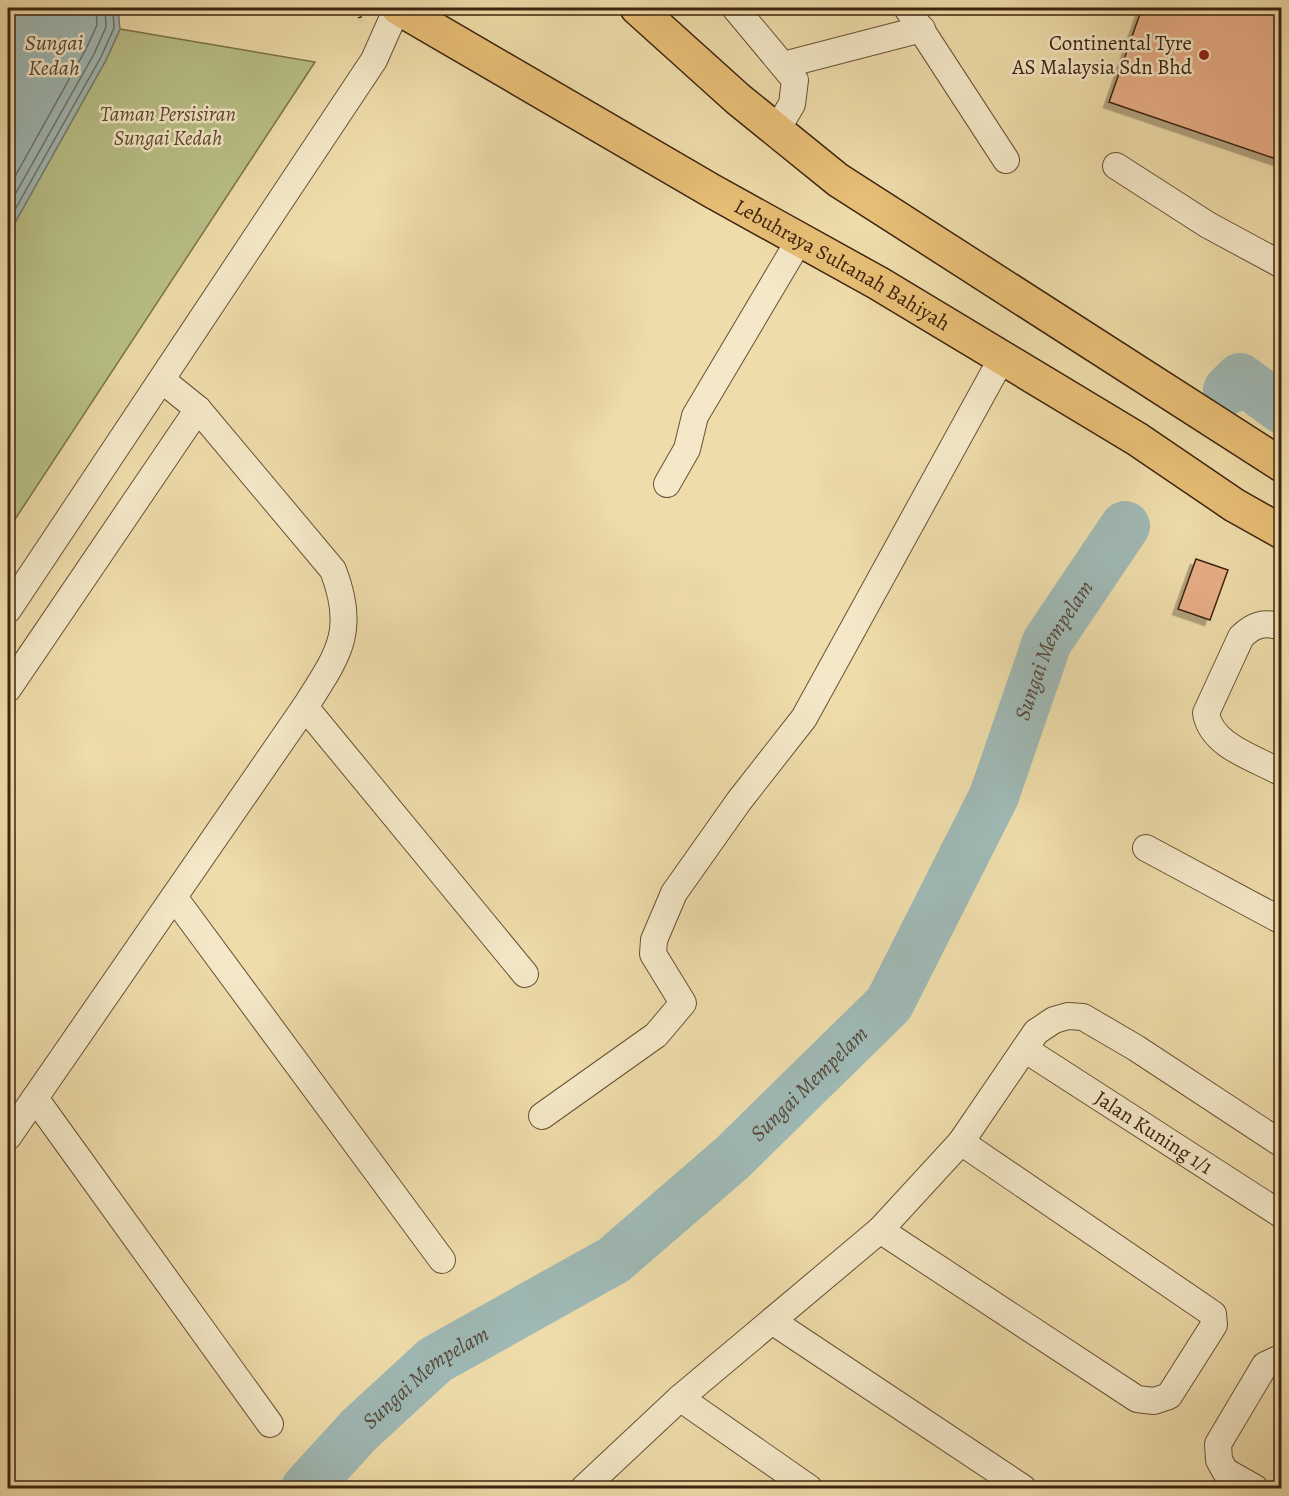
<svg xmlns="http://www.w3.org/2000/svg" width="1289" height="1496" font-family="Alegreya,serif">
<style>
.green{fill:#b9c088;stroke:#7b724c;stroke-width:1.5}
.water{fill:#9fb9b5;stroke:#787d73;stroke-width:1.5}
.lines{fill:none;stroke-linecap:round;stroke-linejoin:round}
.shore{stroke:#6e6e62;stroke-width:1.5}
.river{stroke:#9fb9b5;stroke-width:50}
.building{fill:#e8ae87;stroke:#3d230f;stroke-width:1.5;filter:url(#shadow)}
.minor-casing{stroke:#695136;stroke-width:28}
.major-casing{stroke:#3d230f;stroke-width:36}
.path{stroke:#3d230f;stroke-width:4;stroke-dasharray:1.5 3;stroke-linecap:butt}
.minor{stroke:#f4e8c8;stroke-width:26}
.major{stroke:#e7be75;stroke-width:33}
.poi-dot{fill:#8f2418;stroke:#f4e8c8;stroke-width:2}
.labels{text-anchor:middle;stroke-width:5;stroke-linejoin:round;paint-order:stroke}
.poi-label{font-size:21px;fill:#3d230f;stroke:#f4e8c8;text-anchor:end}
.park-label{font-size:21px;font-style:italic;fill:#5c4a2d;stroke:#f4e8c8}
.street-label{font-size:21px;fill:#3d230f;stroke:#f4e8c8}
.water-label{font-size:22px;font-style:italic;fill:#564838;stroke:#f4e8c8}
</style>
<defs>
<filter id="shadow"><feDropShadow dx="-5.5" dy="5.5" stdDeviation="0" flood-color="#0004"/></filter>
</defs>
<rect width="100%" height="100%" fill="#eedcaa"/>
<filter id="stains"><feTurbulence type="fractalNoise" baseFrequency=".00333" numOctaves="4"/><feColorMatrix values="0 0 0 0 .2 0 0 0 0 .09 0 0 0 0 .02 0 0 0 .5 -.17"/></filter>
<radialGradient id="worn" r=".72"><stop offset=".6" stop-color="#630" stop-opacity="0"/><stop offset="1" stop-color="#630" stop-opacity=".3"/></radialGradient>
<path class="green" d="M120 29 315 62 8 530V235L106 60Z"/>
<path class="water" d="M8 8H118L120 29 106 60 8 235Z"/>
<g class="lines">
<path class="shore" d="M8 189 86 49 97 25 96 8
M8 207 94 54 106 27 105 8
M8 222 101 57 114 28 113 8"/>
<g class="river">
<path d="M1228 390 1240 378 1282 409"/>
<path id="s1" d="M306 1488 359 1430 435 1360 614 1260 732 1158 889 1004 994 796 1047 642 1125 526"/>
</g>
</g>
<path class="building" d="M1142 8H1282V161L1109 102Z
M1196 559 1228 570 1210 620 1178 609Z"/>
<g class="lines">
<g class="minor-casing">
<g id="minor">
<path d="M735 8 795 80 792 104 776 131"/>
<path d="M907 8 1006 160"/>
<path d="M783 65 922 29"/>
<path d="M1116 166 1208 225 1282 265"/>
<path d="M667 484 687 449 695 416 800 239"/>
<path d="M8 610 374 60 397 8"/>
<path d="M1282 627C1264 621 1253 625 1241 637L1206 713C1211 746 1255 758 1282 773"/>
<path d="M8 689 198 409"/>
<path d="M305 707 525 974"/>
<path d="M1146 848 1282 921"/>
<path d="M174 897 442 1260"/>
<path id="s2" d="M1026 1050 1282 1215"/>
<path d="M35 1098 270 1424"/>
<path d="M542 1116 656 1035 683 1003 653 954 654 940 674 893 739 801 804 718 1002 358"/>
<path d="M8 1137 305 707C338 655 357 632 333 570L198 409 162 380"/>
<path d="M880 1230 1137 1399 1154 1401 1169 1396 1214 1325 1213 1314 961 1142"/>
<path d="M772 1321 1023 1488"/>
<path d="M680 1398 809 1488"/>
<path d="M584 1488 680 1398 880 1230 961 1142 1036 1032 1054 1020 1068 1016 1083 1017 1136 1048 1282 1144"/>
<path d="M1255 1488 1225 1471 1219 1460 1218 1444 1265 1365 1276 1360 1282 1361"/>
</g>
</g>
<g class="major-casing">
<g id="major">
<path id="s3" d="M398 8 712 191 878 283 1137 439 1234 505 1282 532"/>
<path d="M637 8 738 99 838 180 1282 465"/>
</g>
</g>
<path class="path" d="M357 8 361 21"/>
<use href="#minor" class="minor"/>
<use href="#major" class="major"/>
</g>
<circle class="poi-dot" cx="1204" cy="55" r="6"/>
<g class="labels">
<g class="poi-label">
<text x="1192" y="50">Continental Tyre<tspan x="1192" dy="24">AS Malaysia Sdn Bhd</tspan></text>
</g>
<g class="park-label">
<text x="168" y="121">Taman Persisiran<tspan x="168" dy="24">Sungai Kedah</tspan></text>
</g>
<g class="street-label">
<text dy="7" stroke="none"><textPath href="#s3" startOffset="513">Lebuhraya Sultanah Bahiyah</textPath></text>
<text dy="7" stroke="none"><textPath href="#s2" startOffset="152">Jalan Kuning 1/1</textPath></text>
</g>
<g class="water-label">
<text x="54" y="50">Sungai<tspan x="54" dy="25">Kedah</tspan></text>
<text dy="8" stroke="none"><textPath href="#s1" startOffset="1154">Sungai Mempelam</textPath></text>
<text dy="8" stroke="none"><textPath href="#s1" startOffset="650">Sungai Mempelam</textPath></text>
<text dy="8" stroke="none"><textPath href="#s1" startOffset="164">Sungai Mempelam</textPath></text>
</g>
</g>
<rect width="1289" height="1496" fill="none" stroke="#eedcaa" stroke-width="30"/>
<rect x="9" y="9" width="1271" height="1478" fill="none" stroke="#3d230f" stroke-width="3"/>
<rect x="15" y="15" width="1259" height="1466" fill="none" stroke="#3d230f" stroke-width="1.5"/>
<rect width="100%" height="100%" filter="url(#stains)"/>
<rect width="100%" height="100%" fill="url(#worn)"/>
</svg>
